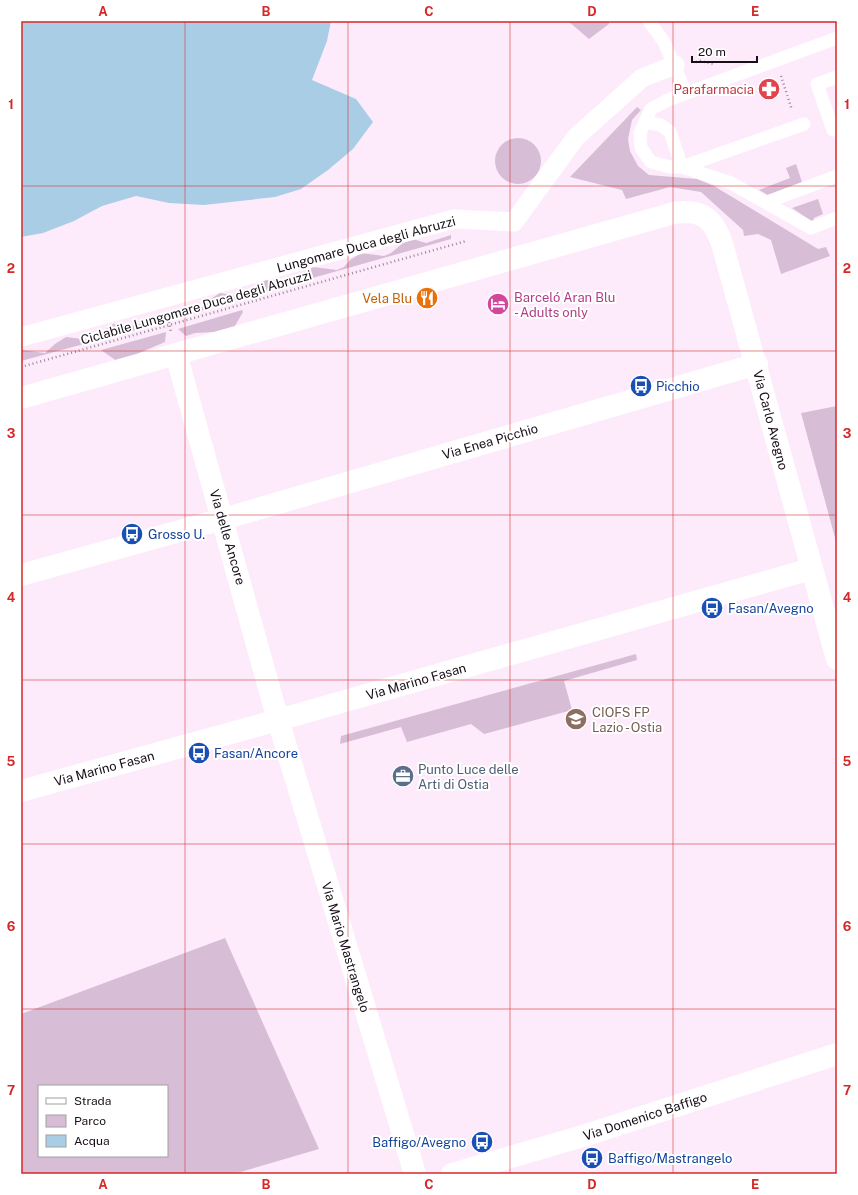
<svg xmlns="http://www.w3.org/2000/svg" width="858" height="1195" font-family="'Public Sans',sans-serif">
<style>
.green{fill:#d8bdd7;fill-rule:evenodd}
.water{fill:#aacde6}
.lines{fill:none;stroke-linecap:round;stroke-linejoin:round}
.path{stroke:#968895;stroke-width:2.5;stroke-dasharray:1 3;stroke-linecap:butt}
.service{stroke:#fff;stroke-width:13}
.pedestrian{stroke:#fff;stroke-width:19}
.minor{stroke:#fff;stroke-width:22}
.tertiary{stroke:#fff;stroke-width:22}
.grid{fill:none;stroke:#d62828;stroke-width:1;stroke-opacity:0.55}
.labels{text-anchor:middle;stroke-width:4;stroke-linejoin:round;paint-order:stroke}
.health-label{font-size:13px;fill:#be3a42;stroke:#fff;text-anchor:end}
.street-label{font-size:13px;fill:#170e17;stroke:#fff}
.hotel-label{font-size:13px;fill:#b23c85;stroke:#fff;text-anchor:start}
.food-label{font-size:13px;fill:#c56008;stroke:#fff;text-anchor:end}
.transit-label{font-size:13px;fill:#164399;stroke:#fff;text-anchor:start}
.education-label{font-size:13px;fill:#785e54;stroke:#fff;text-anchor:start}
.service-label{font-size:13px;fill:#4e5e75;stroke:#fff;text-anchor:start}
.neatline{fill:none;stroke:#d62828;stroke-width:1.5}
.grid-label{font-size:13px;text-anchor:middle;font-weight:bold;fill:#d62828}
</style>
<rect width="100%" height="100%" fill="#fdebfc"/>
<path class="green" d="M568 21H608L609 24 589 39Z
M637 107 641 110 632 120 628 139 630 151 638 166 649 175 697 179 714 186 818 249 826 247 830 256 781 274 771 240 758 234 744 236 743 230 701 192 670 187 626 199 622 190 570 177Z
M495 161a23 23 0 1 1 46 0a23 23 0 1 1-46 0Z
M796 164 802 182 768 195 759 190 790 178 786 168Z
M818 199 823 214 814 218 813 222 792 208Z
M451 235V239L245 297 183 317V313L202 307 209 300 220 293 238 296 250 293 261 282 267 280 290 282 313 267 337 270 344 267 350 260 361 253 384 256 391 253 403 243 413 239 426 243Z
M242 310 243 312 232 331 195 333 186 336 178 329Z
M153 321 154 325 21 361V350L45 353 55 344 66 337 90 340 113 324 131 326Z
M166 332 165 342 139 353 121 364 101 350Z
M837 406V545L801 413Z
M636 654 637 660 564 681 572 710 484 734 471 724 407 742 401 727 340 744 341 736Z
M225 938 319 1149 234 1174H21V1014ZM39 1086H167V1156H39Z"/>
<path class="water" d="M21 21H331L327 41 312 80 356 99 373 122 353 149 328 170 301 189 275 197 204 205 169 203 136 196 102 206 74 221 43 233 21 237Z"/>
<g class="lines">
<path class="path" d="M696 62 700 61 714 64
M781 76 792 110
M168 318 171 332
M21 367 466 241"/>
<path class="service" d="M649 21 664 42 686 93
M837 77 817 84 833 130 837 129
M645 122 661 125 670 132 682 167H670L651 162 641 148 640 133 651 109 668 100 837 38
M804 124 682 167 731 183 811 228 837 218
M767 202 837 176"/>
<path class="pedestrian" d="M21 337 454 219 514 222 576 137 642 78 675 65"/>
<path class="minor" d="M176 354 278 720 415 1174
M21 575 223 519 757 364
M21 791 278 720 811 569
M452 1174 583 1136 837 1054"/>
<path class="tertiary" d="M21 398 674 213C703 208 715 220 723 247L837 659"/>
</g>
<path class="grid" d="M185 21V1174M348 21V1174M510 21V1174M673 21V1174M21 186H837M21 351H837M21 515H837M21 680H837M21 844H837M21 1009H837"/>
<defs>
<g id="pharmacy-disc" transform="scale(1.15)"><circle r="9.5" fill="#e0444e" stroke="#fff"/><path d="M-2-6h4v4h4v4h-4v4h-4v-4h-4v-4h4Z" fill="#fff"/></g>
<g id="restaurant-disc" transform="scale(1.15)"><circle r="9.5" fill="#e8710a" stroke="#fff"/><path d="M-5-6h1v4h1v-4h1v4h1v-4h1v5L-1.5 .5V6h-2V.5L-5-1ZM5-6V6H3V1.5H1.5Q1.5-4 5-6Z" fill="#fff"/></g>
<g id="hotel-disc" transform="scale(1.15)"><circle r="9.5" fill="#d1479c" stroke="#fff"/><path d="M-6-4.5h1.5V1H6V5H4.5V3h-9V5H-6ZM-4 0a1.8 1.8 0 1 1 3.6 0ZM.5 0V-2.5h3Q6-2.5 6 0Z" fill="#fff"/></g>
<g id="bus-disc" transform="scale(1.15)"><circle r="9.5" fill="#1a4fb4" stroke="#fff"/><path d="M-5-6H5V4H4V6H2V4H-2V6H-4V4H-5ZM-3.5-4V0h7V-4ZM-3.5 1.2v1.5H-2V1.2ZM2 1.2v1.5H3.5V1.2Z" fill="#fff"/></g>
<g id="school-disc" transform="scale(1.15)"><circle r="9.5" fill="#8d6e63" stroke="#fff"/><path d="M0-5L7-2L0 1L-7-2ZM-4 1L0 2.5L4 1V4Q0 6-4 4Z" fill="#fff"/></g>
<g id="office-disc" transform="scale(1.15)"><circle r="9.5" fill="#5c6f8a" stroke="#fff"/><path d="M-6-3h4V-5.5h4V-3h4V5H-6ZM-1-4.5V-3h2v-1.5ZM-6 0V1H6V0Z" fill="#fff"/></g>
</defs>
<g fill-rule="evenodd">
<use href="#pharmacy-disc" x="769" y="89"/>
<use href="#restaurant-disc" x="427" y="298"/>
<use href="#hotel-disc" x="498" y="304"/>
<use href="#bus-disc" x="641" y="386"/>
<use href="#bus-disc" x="132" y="534"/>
<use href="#bus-disc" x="712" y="608"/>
<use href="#school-disc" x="576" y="719"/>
<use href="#bus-disc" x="199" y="753"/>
<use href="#office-disc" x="403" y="776"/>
<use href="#bus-disc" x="482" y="1142"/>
<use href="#bus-disc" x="592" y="1158"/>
</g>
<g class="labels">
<g class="health-label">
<text x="754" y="94">Parafarmacia</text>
</g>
<g class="street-label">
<text transform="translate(366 244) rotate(-15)" y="5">Lungomare Duca degli Abruzzi</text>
<text transform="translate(196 307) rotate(-16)" y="5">Ciclabile Lungomare Duca degli Abruzzi</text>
<text transform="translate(771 420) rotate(75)" y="5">Via Carlo Avegno</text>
<text transform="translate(490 441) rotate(-16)" y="5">Via Enea Picchio</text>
<text transform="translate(228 537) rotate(74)" y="5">Via delle Ancore</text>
<text transform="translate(416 681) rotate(-16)" y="5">Via Marino Fasan</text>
<text transform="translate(104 768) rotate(-15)" y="5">Via Marino Fasan</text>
<text transform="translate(346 947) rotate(73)" y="5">Via Mario Mastrangelo</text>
<text transform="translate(645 1116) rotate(-18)" y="5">Via Domenico Baffigo</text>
</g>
<g class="hotel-label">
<text x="514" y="302">Barceló Aran Blu<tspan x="514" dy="15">- Adults only</tspan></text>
</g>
<g class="food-label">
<text x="412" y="303">Vela Blu</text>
</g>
<g class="transit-label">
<text x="656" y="391">Picchio</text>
<text x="148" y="539">Grosso U.</text>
<text x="728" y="613">Fasan/Avegno</text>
<text x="214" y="758">Fasan/Ancore</text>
<text x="466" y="1147" text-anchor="end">Baffigo/Avegno</text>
<text x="608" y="1163">Baffigo/Mastrangelo</text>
</g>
<g class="education-label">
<text x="592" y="717">CIOFS FP<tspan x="592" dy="15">Lazio - Ostia</tspan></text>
</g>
<g class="service-label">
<text x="418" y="774">Punto Luce delle<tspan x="418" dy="15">Arti di Ostia</tspan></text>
</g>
</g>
<rect width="858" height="1195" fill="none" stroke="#ffffff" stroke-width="44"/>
<rect x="38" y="1085" width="130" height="72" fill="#ffffff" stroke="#a29fa2"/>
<rect x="46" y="1098" width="20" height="6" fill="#ffffff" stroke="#a29fa2"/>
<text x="74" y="1105" font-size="12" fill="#170e17">Strada</text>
<rect x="46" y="1115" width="20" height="12" fill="#d8bdd7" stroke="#a29fa2"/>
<text x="74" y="1125" font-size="12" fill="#170e17">Parco</text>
<rect x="46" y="1135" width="20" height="12" fill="#aacde6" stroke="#a29fa2"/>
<text x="74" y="1145" font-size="12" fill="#170e17">Acqua</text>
<path d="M692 56v6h65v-6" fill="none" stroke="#170e17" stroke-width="2"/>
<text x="698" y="56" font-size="12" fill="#170e17" stroke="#ffffff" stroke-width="3" paint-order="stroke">20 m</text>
<rect x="22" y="22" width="814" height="1151" class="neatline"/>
<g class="grid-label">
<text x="103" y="16">A</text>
<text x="266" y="16">B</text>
<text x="429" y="16">C</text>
<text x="592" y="16">D</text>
<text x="755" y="16">E</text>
<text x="11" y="109">1</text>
<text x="847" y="109">1</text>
<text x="11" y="273">2</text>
<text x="847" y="273">2</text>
<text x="11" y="438">3</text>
<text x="847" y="438">3</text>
<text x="11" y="602">4</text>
<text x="847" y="602">4</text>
<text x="11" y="766">5</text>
<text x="847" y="766">5</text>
<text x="11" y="931">6</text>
<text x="847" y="931">6</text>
<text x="11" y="1095">7</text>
<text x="847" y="1095">7</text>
<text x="103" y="1189">A</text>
<text x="266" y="1189">B</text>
<text x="429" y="1189">C</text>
<text x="592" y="1189">D</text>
<text x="755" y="1189">E</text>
</g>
</svg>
